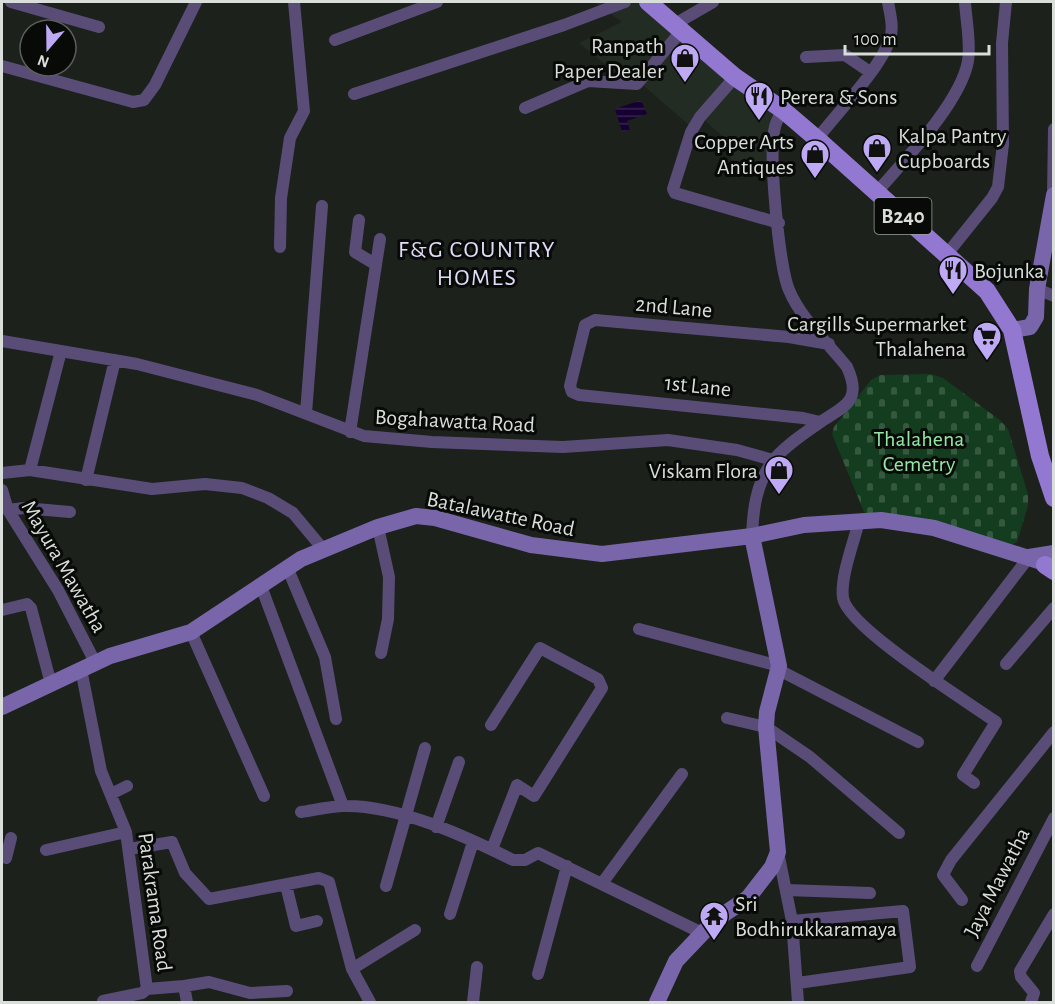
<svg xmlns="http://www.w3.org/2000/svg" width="1055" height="1004" font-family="'Alegreya Sans',sans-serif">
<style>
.built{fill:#222c23}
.cemetery{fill:url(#cemetery-stones)}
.water{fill:url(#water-rules)}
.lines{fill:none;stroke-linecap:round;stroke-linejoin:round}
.street{stroke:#594d78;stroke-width:12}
.secondary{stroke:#7966aa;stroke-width:16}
.primary{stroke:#9378d1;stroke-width:18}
.labels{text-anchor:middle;stroke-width:6;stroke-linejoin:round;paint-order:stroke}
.shield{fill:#080a08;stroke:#9b9e9b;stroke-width:1.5}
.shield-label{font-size:21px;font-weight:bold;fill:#dadeda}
.poi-label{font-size:22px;fill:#dadeda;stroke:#080a08;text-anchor:end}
.street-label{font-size:22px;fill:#dadeda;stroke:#080a08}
.park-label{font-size:22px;fill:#93e7a3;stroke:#080a08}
.neighbourhood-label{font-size:24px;letter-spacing:1.5px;fill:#e2dbf8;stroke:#080a08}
</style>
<defs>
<pattern id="cemetery-stones" width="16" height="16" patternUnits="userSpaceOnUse" patternTransform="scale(1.5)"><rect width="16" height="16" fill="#133d1e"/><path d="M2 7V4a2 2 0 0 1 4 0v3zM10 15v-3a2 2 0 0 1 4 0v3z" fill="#35593e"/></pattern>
<pattern id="water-rules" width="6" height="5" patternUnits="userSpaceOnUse" patternTransform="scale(1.5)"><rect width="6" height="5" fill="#150031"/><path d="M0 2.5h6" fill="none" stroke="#36254e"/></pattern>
</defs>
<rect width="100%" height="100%" fill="#1c211c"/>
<path class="built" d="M594 2H643L778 112 770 172 730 159 734 147 701 117 690 126 628 72 622 78 579 43 622 22Z"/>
<path class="cemetery" d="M931 374 943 378 1001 421 1008 429 1028 494V506L1017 542 1008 547 871 517 864 512 832 434 834 427 871 380 880 375Z"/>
<path class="water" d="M641 100 647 114 627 121 630 130 622 132 615 109Z"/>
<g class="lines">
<path class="street" d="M11 2 99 27
M675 24 713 2
M335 40 437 2
M806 57 845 55 870 72
M2 66 133 102 144 100 155 85 196 2
M735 77 700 117 691 132 673 189 675 193 779 223
M354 94 564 25 625 2
M525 108 588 81 637 84 682 30
M817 139C837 113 880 69 890 39 894 27 890 14 888 2
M876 193C903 162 961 102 968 61 971 43 966 20 965 2
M1053 195 1054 129
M359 220 355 252 375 264
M280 247 281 198 290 138 304 111 294 2
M947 254 992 198 998 187 1003 144 1002 43 1006 2
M1037 289 1054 296
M2 341 137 364 257 395 364 436 432 442 563 447 668 440 737 450 773 460
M306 413 322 206
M820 422 803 418 579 395 572 392 570 386 585 325 595 320 789 337 829 344
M350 432 380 239
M30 470 61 351
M2 473 30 470 152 489 205 484 242 488 268 498 293 513 323 549
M86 480 115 360
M2 490 8 510 58 590 95 662
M8 510 24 508 70 512
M859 521C854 542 840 577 843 598 848 628 968 702 996 722L963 775 974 783
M378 527 389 577 388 619 381 653
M752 536C753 510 756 483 773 461 783 447 805 433 819 423 844 406 863 402 847 367 828 343 801 319 789 290 779 267 768 151 775 127 776 121 780 115 783 110
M287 567 325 657 336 719
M261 586 343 806
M2 610 27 604 31 608 51 684
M639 629 779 666
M191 632 264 796
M1006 664 1054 608
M81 669 101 771 126 832 147 989 184 986 187 1002
M779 670 918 742
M934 681 1029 557
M727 718 766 727 810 757 899 833
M491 725 540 648 598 679 602 688 534 796 517 785 492 849
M111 794 127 786
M301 812C314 810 328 807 342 806 396 804 465 836 513 860H525L538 853 702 933
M436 827 459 762
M129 849 172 842 185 873 209 899 319 878 329 882 352 969 370 1002
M46 850 126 832
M778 852 792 921 798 1002
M6 858 11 838
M603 882 682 774
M286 885 296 926 317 921
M386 886 425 748
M787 890 870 893
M962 900 943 875 951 860 1054 732
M450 914 473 842
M792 921 903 911 910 967 798 983
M977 966 1054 818
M352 969 415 930
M538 974 567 866
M184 986 209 982 250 993 287 991
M103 1001 142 993 147 989
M473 1002 477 967
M1031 1002 1034 993 1021 977 1020 971 1054 914"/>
<path class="secondary" d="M1012 330 1030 327 1036 317 1037 289 1054 195
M1029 557 1054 553
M2 707 110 656 191 632 301 559 378 527 416 516 435 518 531 545 602 554 752 536 804 525 881 520 934 528 1054 566
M657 1002 676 961 715 920 748 898 772 867 778 852 766 727 767 712 779 666 752 536"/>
<path class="primary" d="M648 2 735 77 783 110 817 139 987 291 1012 330 1040 456 1054 498
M1045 565 1054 571"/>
</g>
<defs>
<g id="shop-pin" transform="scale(1.5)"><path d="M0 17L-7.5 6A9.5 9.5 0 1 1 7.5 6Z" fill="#bea9f5" stroke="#080a08"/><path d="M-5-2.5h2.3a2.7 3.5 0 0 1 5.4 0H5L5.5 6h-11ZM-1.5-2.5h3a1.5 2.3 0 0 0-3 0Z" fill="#111"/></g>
<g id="restaurant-pin" transform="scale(1.5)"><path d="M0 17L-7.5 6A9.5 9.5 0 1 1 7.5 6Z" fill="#bea9f5" stroke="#080a08"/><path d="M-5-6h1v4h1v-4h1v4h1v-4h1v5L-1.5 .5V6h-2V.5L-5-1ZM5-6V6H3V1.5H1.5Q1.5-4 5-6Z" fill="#111"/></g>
<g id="supermarket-pin" transform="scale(1.5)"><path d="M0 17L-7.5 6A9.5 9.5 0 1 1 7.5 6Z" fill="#bea9f5" stroke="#080a08"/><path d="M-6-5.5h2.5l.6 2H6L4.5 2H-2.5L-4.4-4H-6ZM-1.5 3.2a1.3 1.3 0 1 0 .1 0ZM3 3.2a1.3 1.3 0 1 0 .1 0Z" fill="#111"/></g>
<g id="temple-pin" transform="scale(1.5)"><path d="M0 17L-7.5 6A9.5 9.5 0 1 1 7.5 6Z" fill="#bea9f5" stroke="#080a08"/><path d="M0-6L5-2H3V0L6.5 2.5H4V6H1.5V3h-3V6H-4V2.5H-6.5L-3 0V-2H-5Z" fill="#111"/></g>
</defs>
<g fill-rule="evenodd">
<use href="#shop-pin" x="685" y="58"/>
<use href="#restaurant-pin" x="759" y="96"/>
<use href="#shop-pin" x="877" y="148"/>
<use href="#shop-pin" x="815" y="154"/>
<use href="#restaurant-pin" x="953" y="270"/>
<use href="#supermarket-pin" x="987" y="336"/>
<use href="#shop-pin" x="779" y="470"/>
<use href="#temple-pin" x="714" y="916"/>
</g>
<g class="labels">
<rect class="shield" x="874.5" y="198" width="57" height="36" rx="4.5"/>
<g class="shield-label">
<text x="903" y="223">B240</text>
</g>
<g class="poi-label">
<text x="664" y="53">Ranpath<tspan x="664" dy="25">Paper Dealer</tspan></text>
<text x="780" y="104" text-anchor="start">Perera &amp; Sons</text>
<text x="898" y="143" text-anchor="start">Kalpa Pantry<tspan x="898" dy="25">Cupboards</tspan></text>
<text x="794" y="149">Copper Arts<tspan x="794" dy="25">Antiques</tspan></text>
<text x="974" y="278" text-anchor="start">Bojunka</text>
<text x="966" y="331">Cargills Supermarket<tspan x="966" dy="25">Thalahena</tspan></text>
<text x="758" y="478">Viskam Flora</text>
<text x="735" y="911" text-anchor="start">Sri<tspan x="735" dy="25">Bodhirukkaramaya</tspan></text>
</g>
<g class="street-label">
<text transform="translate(674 306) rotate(5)" y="8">2nd Lane</text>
<text transform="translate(698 385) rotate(6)" y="8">1st Lane</text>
<text transform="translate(455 420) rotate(3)" y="8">Bogahawatta Road</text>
<text transform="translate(501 513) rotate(12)" y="8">Batalawatte Road</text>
<text transform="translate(65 566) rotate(60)" y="8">Mayura Mawatha</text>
<text transform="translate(996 882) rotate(-63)" y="8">Jaya Mawatha</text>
<text transform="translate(156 902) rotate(82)" y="8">Parakrama Road</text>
</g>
<g class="park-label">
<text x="919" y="446">Thalahena<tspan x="919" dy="25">Cemetry</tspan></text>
</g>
<g class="neighbourhood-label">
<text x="477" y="257">F&amp;G COUNTRY<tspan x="477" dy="28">HOMES</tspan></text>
</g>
</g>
<rect width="1055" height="1004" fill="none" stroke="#dadeda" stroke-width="6"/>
<g transform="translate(48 48) rotate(200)"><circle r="28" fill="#080a08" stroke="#5c5f5c" stroke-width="1.5"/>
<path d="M0-4.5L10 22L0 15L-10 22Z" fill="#bea9f5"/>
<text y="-9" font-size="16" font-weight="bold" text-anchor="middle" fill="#dadeda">N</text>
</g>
<path d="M845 45v9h144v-9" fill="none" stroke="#dadeda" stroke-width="3"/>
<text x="854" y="45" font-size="18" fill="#dadeda" stroke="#080a08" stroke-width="4.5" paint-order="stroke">100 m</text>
</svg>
